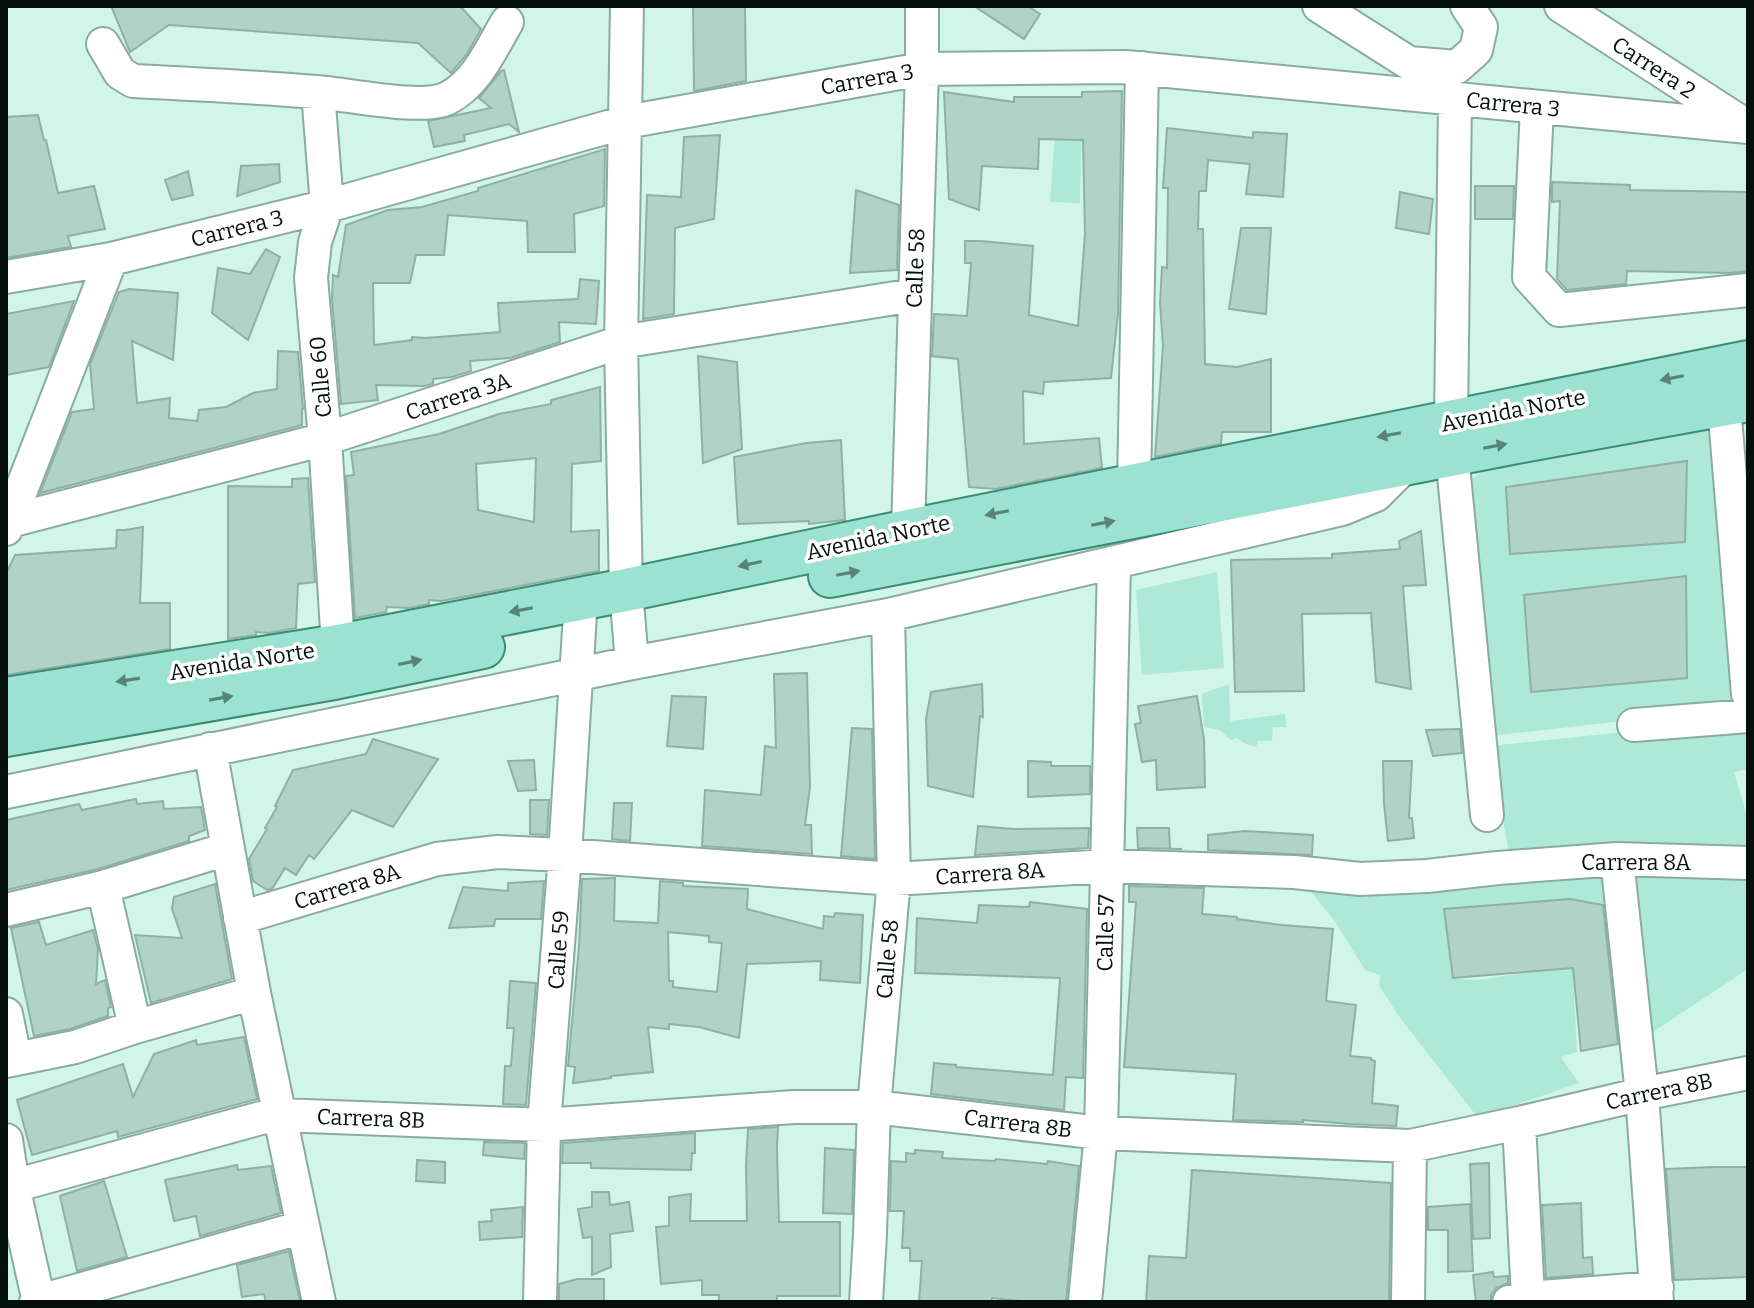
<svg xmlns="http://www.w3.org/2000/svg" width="1754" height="1308" font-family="Bitter,serif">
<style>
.green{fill:#aee8d6;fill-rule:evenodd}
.building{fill:#b0d2c7;stroke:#8fb0a6;stroke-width:2;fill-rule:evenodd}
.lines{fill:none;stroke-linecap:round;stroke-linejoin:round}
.minor-casing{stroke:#8aaba0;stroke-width:36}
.major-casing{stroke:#3b8c77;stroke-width:46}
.minor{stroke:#fff;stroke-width:32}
.major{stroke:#9be2d0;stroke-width:42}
.oneway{fill:#588478}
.labels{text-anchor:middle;stroke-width:7;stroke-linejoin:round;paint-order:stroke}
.street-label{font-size:22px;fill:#05100d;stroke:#fff}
</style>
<rect width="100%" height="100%" fill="#d2f5ea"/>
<path class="green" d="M1057 105 1082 108 1080 203 1050 202Z
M1718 420 1738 708 1490 736 1456 489 1492 466Z
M1217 572 1224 668 1142 675 1136 590Z
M1229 684 1230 721 1285 714 1286 727H1273L1272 741H1258L1256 747 1244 743 1237 738 1231 740 1219 730 1204 727 1202 694Z
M1747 719 1748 769 1734 772 1748 820V969L1635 1044 1613 907 1569 899 1577 1052 1561 1057 1579 1083 1478 1118 1401 1019 1379 986 1380 975 1365 970 1336 923 1305 884 1510 859 1490 746ZM1536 901 1544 970 1478 980 1453 978 1444 909Z"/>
<path class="building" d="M111 6H460L481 29 467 54 451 73 418 43 169 25 130 52Z
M693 6H745L746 81 694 91Z
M974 6H1028L1040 14 1024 39Z
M504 70 519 132 509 124 464 135 465 141 434 147 428 121 491 108 479 98 501 71Z
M1122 91 1118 314 1111 378 1044 382 1043 394 1023 391 1024 444 1099 438 1102 468 996 489 969 487 958 359 932 356 934 314 967 316 971 263H965V241H981L1033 246 1029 315 1078 326 1085 234 1083 140 1039 139 1038 169 982 166 979 210 949 199 944 92 1014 102V97H1082V92Z
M38 115 44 140H46L58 193 94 186 105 229 68 236 71 247 6 258V117Z
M1167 128 1253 138V132L1287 134 1283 197 1246 194 1250 164 1208 160 1206 191H1199L1198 229H1203L1205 364 1237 367 1271 359V432H1222L1221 444 1155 457 1163 346 1160 303 1162 267 1167 268 1168 188H1163Z
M720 135 714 219 675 228 674 314 643 319 647 195 681 197 684 137Z
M605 149 604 206 574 214 575 252H528L527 221 448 215 444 255H416L410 283H373L374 345 412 340V337L426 338 500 332 498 303 578 299 580 279 599 281 596 324 559 322 560 342 510 358 470 361 471 371 452 377 433 379V384L424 386 376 385 378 400 341 404 332 298 333 275 338 277 346 225 388 210 422 207 478 191V188Z
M279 164 280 182 237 196 241 166Z
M188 171 193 195 172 200 165 180Z
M1552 182 1630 185V190L1748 192V271L1730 273 1627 271 1626 284 1567 290 1557 279 1560 201 1552 202Z
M1475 186H1514L1513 219H1475Z
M856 190 899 205 897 270 850 273Z
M1400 192 1433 199 1429 234 1396 228Z
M1241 228H1271L1266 314 1229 309Z
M266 249 280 257 248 340 212 313 218 268 250 274Z
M129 289 178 293 173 360 132 341 137 403 170 398 169 418 197 421 199 410 226 407 253 393 277 389 278 351 298 352 303 409H302V425L40 493 72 412 94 409 90 364 119 292Z
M74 301 49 367 6 375V314Z
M698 356 737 362 742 449 703 463Z
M600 387 601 461 572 464 571 532 599 530V571L441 601 429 600V604L408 608 387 607 386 612 355 618 346 476 354 475 351 452 439 434 499 414 551 404V400ZM536 458 534 522 478 510 476 464Z
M841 440 845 520 809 524V521L738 524 734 457 806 443Z
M1687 461 1685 542 1510 554 1506 487Z
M308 478 315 582 298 584 296 628 269 633 256 632V635L228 639V486L292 487V479Z
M143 527 140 603H170V649L6 675V574L15 555 116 548 117 530H125Z
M1421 531 1426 585 1403 586 1411 689 1376 682 1371 613 1302 614 1304 691 1235 692 1231 560 1332 558V554L1400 549 1399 541Z
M1686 576 1687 678 1531 692 1524 595Z
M807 673 810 787 805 825H811L812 854 702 846 705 790 761 795 765 746 776 748 774 674Z
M982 684 983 717 980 716 973 797 928 786 926 719 931 692Z
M672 696 706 697 703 749 667 746Z
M1197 696 1204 739 1205 787 1157 790 1156 760 1142 762 1135 724 1141 723 1138 706Z
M852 728 872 729 875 859 841 856Z
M1460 729 1462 753 1433 756 1426 730Z
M373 739 438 759 393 827 352 810 314 859 309 855 296 875 285 868 272 889 267 890 253 881 249 859 267 829 265 828 277 807 275 806 293 770 366 754Z
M534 760 536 790 518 791 508 761Z
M1028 761 1051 762V766H1090V794L1028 797Z
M1383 761H1412L1409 818H1412L1414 838 1388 841 1384 804Z
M136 799 137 804 163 801 164 809 201 807 205 830 189 836V841L98 869 6 890V820L79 804 82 810Z
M530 800H549L547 835 530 834Z
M614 803H632L630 841 612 839Z
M978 826 1013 829 1089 828 1088 848 975 855Z
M1137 828H1169L1170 849H1182L1138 848Z
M1245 831 1313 835 1312 855 1208 850V835Z
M615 878 614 921 658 923 660 881 683 883V886L748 889 747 909 823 929 824 916 834 917 835 913 863 915 860 983 820 980 821 961 747 964 739 1038 699 1027 669 1024V1029L648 1027 653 1072 611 1076V1078L573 1083 575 1067 568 1066 579 947 582 879ZM668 932 709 936V942L722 943 717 992 673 987V981H669Z
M544 881 541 919H495L494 926 449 928 463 887 508 891V883Z
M215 884 232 979 151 1003 135 935 182 938 172 909 174 897Z
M1129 886 1204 888 1202 914 1237 917V919L1282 925 1333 929 1326 1001 1356 1005 1350 1056 1371 1058V1060L1375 1061 1372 1103 1398 1106 1396 1126 1349 1124 1303 1120V1122L1233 1120 1236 1074 1124 1067 1136 902H1129Z
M1570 899 1603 905 1618 1044 1581 1051 1573 968 1453 978 1444 909Z
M1030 902 1087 909 1083 1078 1066 1077 1064 1110 931 1094 934 1063 956 1065V1067L1053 1075 1060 978 915 973 917 918 977 923 979 905 1029 907Z
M39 922 46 945 93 930 98 949 96 984 105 980 111 1007 108 1008V1016L70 1029 34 1036 11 928Z
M510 981 536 983 526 1105 503 1104 505 1066H511L514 1028H507Z
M244 1037 257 1099 118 1137 117 1131 32 1155 17 1100 123 1064 133 1097 154 1054 196 1040 197 1045Z
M778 1127 777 1149 779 1222H840V1296H777V1302H719V1295H702V1280L661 1284 656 1227 669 1226V1197L691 1194 690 1221H747L746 1165 748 1129Z
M695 1133V1153H692L691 1170 591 1168V1163H562L563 1143Z
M484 1142 525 1143 524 1159 483 1155Z
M825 1148 854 1150 852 1214 823 1213Z
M915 1150 943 1152 942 1158 995 1161 996 1159 1047 1164 1048 1161 1079 1166 1066 1302H1031L992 1298V1302H919L922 1261H910V1248H902L904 1211H890L891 1161 906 1162V1153L915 1154Z
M417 1160 445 1162V1183L416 1181Z
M1489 1163 1490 1238 1473 1239 1470 1164Z
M237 1165 238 1170 271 1166 281 1213 200 1236 196 1216 174 1221 165 1180Z
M1714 1167H1748V1277L1674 1280 1666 1169Z
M1192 1170 1391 1183 1389 1302H1146L1149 1256 1186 1258Z
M104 1181 127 1257 77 1271 60 1196Z
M592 1192H609L610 1205 629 1202 633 1231 610 1234 611 1267 592 1275V1237L583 1238 578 1209 592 1207Z
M1581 1203 1583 1258 1592 1257 1593 1274 1546 1278 1542 1205Z
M1470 1204 1473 1271 1448 1272V1230H1428V1207Z
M523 1207 522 1237 480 1240 479 1222 492 1221 491 1210Z
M289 1251 300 1302H266L264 1294 242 1297 237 1265Z
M1493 1272 1494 1277 1508 1276V1283L1496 1288 1491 1295V1301L1476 1302 1473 1275Z
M577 1279H604V1302H559V1284Z"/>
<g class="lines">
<g class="minor-casing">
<path id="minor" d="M627 6 621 342 626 590 632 663
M1319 6 1409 63 1457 67 1476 50 1481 27 1467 6
M1561 6 1742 123
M103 44 120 73 133 81C194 84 255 87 316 92 347 94 423 111 448 98 477 83 491 49 507 22
M318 92 327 206 315 242 311 278 325 439 338 646
M1537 107 1529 277 1559 310 1748 290
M6 277 111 259 327 206 626 122 922 69 1126 67 1748 127
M1724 405 1748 694
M1451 422 1455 98
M1452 455 1487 815
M1134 485 1142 68
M6 522 325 439 621 342 914 295
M6 529 111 259
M908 531 922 69V6
M1634 725 1748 716
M210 749 254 993 319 1302
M6 792 632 663 888 615 1342 509 1376 495 1408 463
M1617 859 1642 1094 1657 1302
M103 887 135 1027
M6 910 103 887 227 849
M240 918 437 859 498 852 565 855 894 879 1107 866 1294 872 1360 879 1427 876 1498 868 1617 859 1748 863
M6 1014 15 1058
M6 1061 75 1047 135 1027 254 993
M1519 1123 1528 1298
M6 1140 13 1186 39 1302
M6 1188 261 1118 280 1115 544 1125 794 1107H874L1101 1133 1410 1146 1519 1123 1642 1094 1748 1073
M36 1302 303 1227
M540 1302 544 1125 565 855 581 598
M866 1302 870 1234 874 1107 894 879 888 615
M1085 1302 1101 1133 1114 563
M1408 1302 1410 1146
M1509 1302 1528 1298 1657 1288"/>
</g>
<g class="major-casing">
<path id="major" d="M830 576 1517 442 1748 400
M6 699 338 646 626 590 908 531 1748 362
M6 735 334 678 483 647"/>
</g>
<use href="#minor" class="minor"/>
<use href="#major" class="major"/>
</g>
<defs><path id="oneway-solid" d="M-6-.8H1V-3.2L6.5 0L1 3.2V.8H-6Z" transform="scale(2)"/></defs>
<g class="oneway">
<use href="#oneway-solid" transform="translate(1672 378) rotate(169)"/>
<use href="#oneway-solid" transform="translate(1389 435) rotate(169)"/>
<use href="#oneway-solid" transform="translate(1495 446) rotate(-11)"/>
<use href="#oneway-solid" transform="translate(997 513) rotate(169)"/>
<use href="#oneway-solid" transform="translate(1103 523) rotate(-11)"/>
<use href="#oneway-solid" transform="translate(750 564) rotate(168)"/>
<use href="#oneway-solid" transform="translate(848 573) rotate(-11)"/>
<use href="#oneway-solid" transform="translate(521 610) rotate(169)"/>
<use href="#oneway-solid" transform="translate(410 662) rotate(-12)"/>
<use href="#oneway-solid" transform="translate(128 680) rotate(171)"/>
<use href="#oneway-solid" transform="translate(221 698) rotate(-10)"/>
</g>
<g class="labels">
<g class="street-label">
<text transform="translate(1654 67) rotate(33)" y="8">Carrera 2</text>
<text transform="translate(867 79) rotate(-10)" y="8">Carrera 3</text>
<text transform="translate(1513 104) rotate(6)" y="8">Carrera 3</text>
<text transform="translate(237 228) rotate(-14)" y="8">Carrera 3</text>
<text transform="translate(915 268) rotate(-88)" y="8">Calle 58</text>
<text transform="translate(320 377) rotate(-95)" y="8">Calle 60</text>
<text transform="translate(458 396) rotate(-18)" y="8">Carrera 3A</text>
<text transform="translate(1513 410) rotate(-11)" y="8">Avenida Norte</text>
<text transform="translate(878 537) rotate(-12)" y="8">Avenida Norte</text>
<text transform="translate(242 661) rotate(-9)" y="8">Avenida Norte</text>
<text x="1636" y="870">Carrera 8A</text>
<text transform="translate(990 873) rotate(-4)" y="8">Carrera 8A</text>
<text transform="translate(347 886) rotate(-17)" y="8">Carrera 8A</text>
<text transform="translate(1105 933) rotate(-89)" y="8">Calle 57</text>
<text transform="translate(558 950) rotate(-86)" y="8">Calle 59</text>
<text transform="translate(887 959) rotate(-85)" y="8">Calle 58</text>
<text transform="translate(1659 1091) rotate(-12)" y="8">Carrera 8B</text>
<text transform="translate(371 1118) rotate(2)" y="8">Carrera 8B</text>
<text transform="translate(1018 1123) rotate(7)" y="8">Carrera 8B</text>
</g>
</g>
<rect width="1754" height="1308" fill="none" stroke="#05100d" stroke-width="16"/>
</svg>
